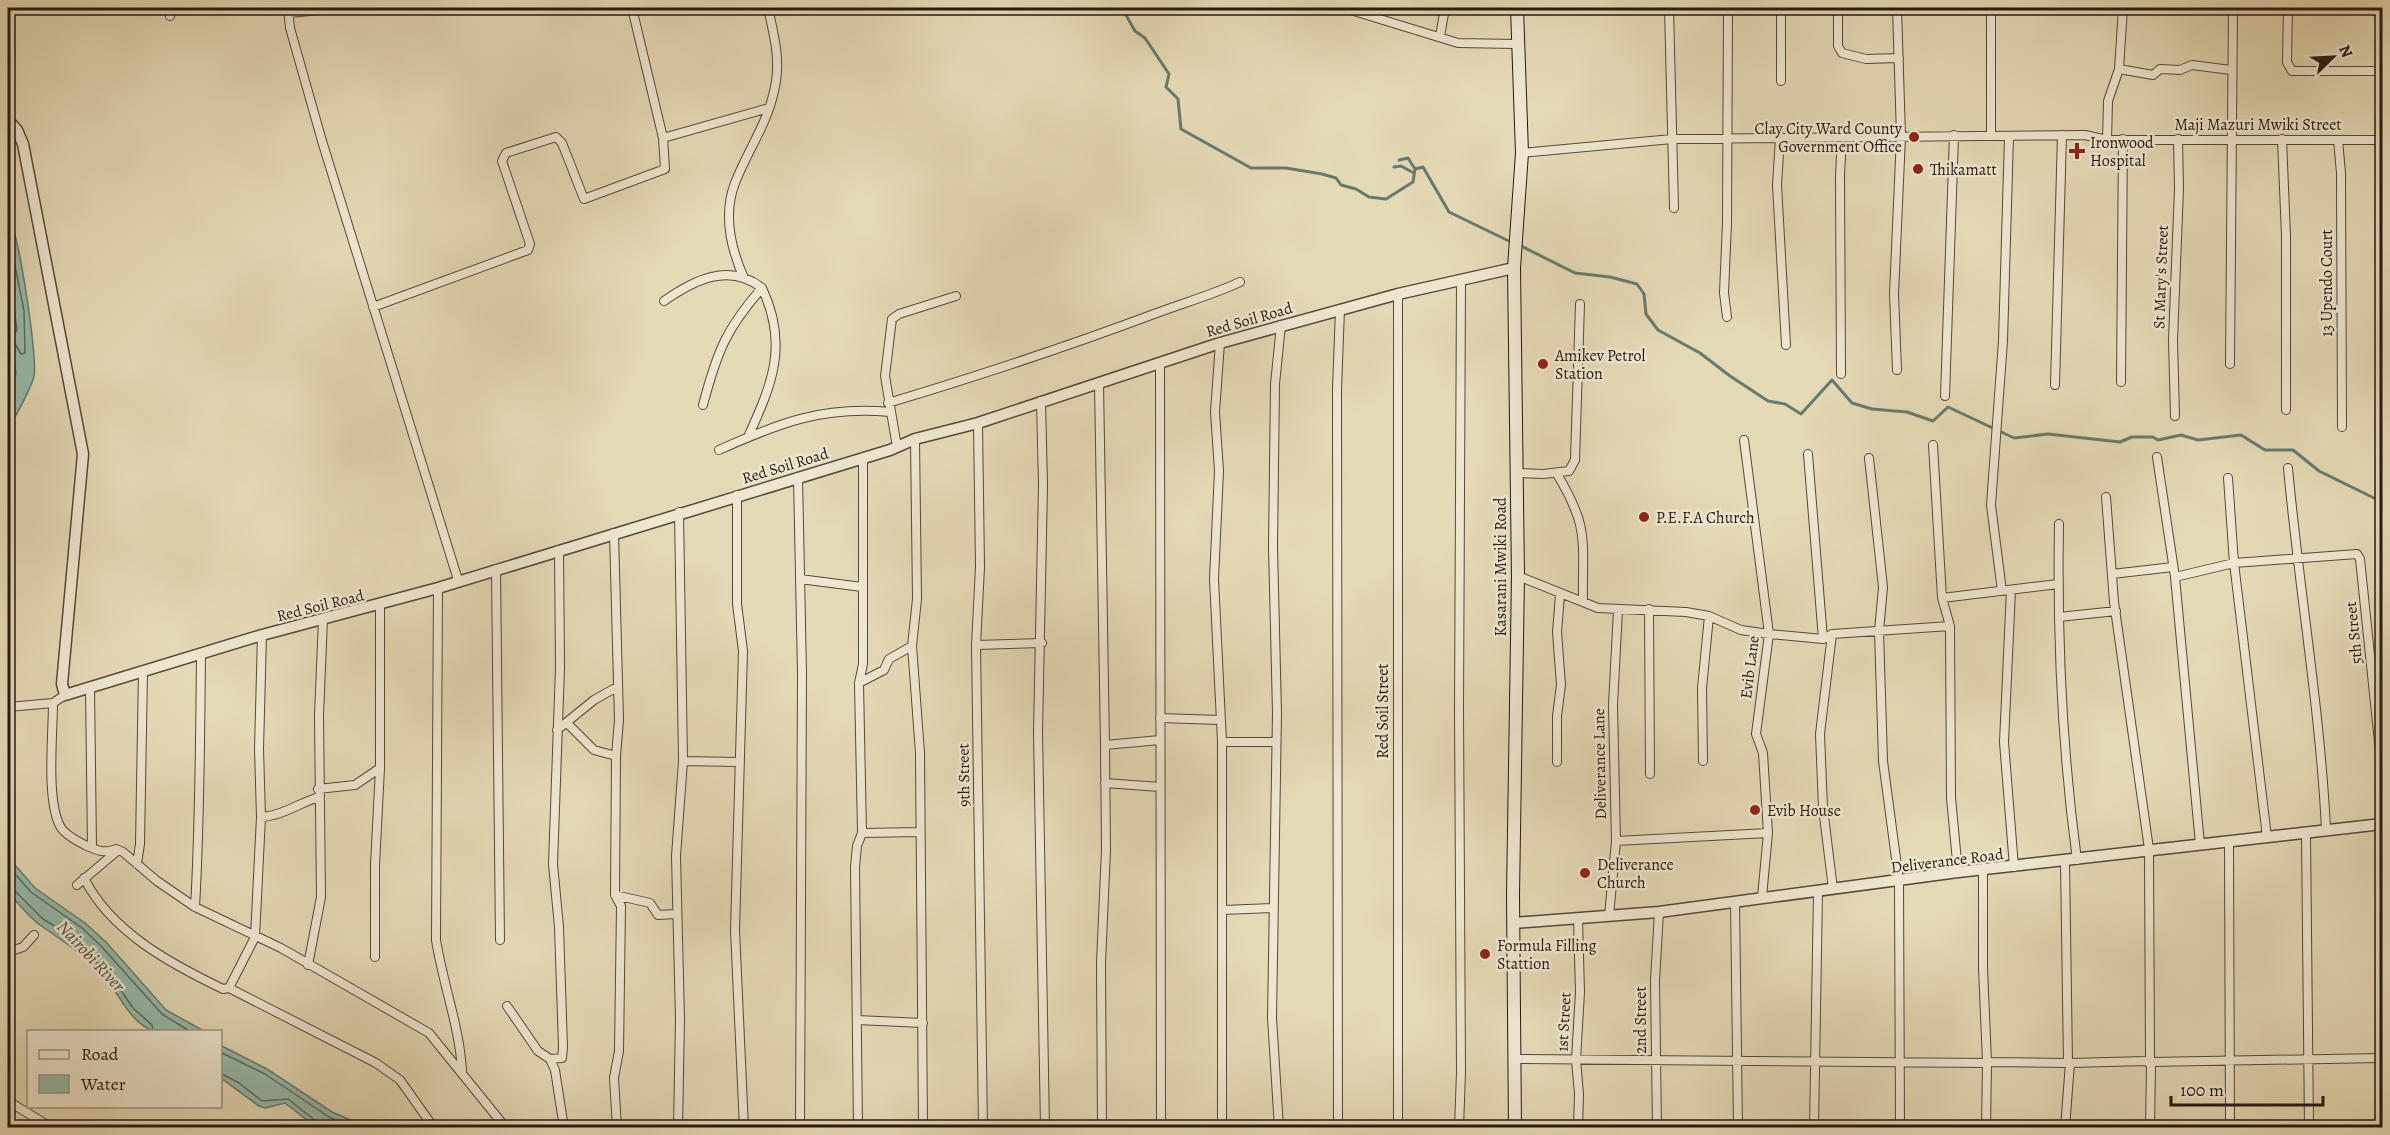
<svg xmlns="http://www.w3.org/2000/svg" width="2390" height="1135" font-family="Alegreya,serif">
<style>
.water{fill:#96bbad;stroke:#687b6f;stroke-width:1.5}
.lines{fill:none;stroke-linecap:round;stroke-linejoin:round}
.shore{stroke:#5d6a60;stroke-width:1.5}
.stream{stroke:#687b6f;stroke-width:3}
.minor-casing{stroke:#544a3c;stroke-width:10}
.tertiary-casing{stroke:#544a3c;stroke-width:13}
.secondary-casing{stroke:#241a13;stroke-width:14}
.minor{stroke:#eee7d0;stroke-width:8}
.tertiary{stroke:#eee7d0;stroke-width:10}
.secondary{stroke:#eee7d0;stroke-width:12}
.poi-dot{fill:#8f2418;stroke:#eee7d0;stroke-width:2}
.labels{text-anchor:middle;stroke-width:5;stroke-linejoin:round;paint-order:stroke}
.street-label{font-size:16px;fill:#241a13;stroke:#eee7d0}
.poi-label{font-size:16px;fill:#241a13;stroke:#eee7d0;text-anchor:start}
.water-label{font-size:18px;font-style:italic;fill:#4c5249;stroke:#eee7d0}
</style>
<rect width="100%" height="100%" fill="#e5dab6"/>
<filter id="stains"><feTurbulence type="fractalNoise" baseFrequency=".00333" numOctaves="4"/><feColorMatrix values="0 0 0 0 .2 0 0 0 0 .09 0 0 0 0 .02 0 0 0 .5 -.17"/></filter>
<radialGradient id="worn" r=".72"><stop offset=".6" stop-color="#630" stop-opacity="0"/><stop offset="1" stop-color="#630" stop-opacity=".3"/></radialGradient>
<path class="water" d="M8 217C18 226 38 359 34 376 32 387 14 419 8 430V398L16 374 14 355 8 341Z
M8 857 35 888 85 923 106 942 166 1010 204 1031H153C132 1022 123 1002 110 984 92 959 64 942 40 925 28 916 18 903 8 892Z
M220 1045 267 1069 332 1112 367 1127H316L285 1103 265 1108 259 1106 221 1078Z"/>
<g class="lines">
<path class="shore" d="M8 230 24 311 25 353 21 354 14 342 8 340
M8 265 17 330 15 333H8
M8 866 31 892 82 928 101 946 162 1014 191 1032
M8 888 14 890 43 919 66 933 112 977 133 1008 152 1025 153 1032
M220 1052 265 1074 329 1117 353 1128
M220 1073 239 1083 262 1101 288 1099 316 1121 318 1128"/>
<path class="stream" d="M1122 8 1135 31 1145 38 1169 74 1166 87 1178 99 1181 129 1251 168H1286L1322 174 1336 178 1341 185 1356 189 1369 197 1386 199 1413 182 1415 169 1423 167 1449 212 1513 243
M1399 160 1408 158 1415 169
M1394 167 1401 166 1414 173
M1519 245 1575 273 1610 277 1637 284 1644 294 1646 314 1658 330 1700 353 1730 376 1768 401 1785 404 1801 414 1832 380 1852 403 1872 409 1907 412 1933 421 1948 407 2014 438 2048 434 2120 442 2132 437H2153L2158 440 2181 435 2198 440 2241 435 2265 450H2293L2319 471 2374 498 2382 496"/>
<g class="minor-casing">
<path id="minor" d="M170 8V16
M288 8 290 28 322 141 458 580
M632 8 663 138 769 108
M1344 8 1458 43 1517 44
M1669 8 1674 208
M1838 8V46L1842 53 1866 59 1899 58
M2288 8 2287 62 2292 71H2382
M289 13 342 8
M1440 36 1445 8
M2119 69 2153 75 2160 69 2180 70 2192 65 2231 70
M1781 81V8
M1991 136V8
M1780 137 1777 185 1786 345
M2282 139 2286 236V410
M2107 140 2108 101 2119 69 2123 8
M2338 140 2341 173 2342 427
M1522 153 1672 139 2085 135 2107 140H2382
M744 278C731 249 723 214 735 183 749 147 770 121 776 81 780 55 773 32 768 8
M1398 294V1128
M664 301C694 280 729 262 762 288 726 329 717 352 703 405
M373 307 528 250 530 244 502 161 506 153 556 137 562 143 584 199 665 169 663 138
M1727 317 1724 293 1727 223 1728 8
M1220 343 1215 412 1219 471 1214 579 1222 742V1128
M1160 363 1161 1128
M2230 364 2233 8
M1897 370 1894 294 1901 136 1897 8
M1841 374 1840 176 1842 136
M2121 382 2123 139
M1099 383 1105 745 1160 740
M2055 385 2062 135
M1945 396 1954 135
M1041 401 1043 485 1038 732 1045 1128
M888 403C978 376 1066 347 1154 314 1183 303 1212 295 1240 282
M2175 416 2173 340 2179 189 2178 139
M978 423 980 567 976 645 983 1128
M748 437C772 384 789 345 762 288
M915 439 917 599 912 646 920 753 923 1128
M1744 440 1769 634 1756 734 1763 753 1768 833 1762 897
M1933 445 1942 598 1950 626 1951 798 1958 872
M897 447 885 376 892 319 899 314 956 296
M719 450C779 423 822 406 890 412
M1808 454 1823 639
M2157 457 2175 577 2200 844
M1869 458 1883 587 1879 631 1883 761 1899 881 1900 1128
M2288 468C2299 589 2320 708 2326 829
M1516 473 1543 474 1569 471 1575 460 1580 304
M1557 474C1590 529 1582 540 1583 601
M798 477 802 673 800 1128
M2228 478 2234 563 2267 837
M737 495V604L743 651 735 930 744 1128
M2106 497 2114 602 2149 849 2150 1062 2382 1058
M679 512 683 761
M2059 524C2057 636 2062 749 2077 860
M614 533 619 720 616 756 615 895 621 906 619 1051 614 1078 617 1128
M496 569 500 940
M2112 574 2173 567
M1518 576 1598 608 1686 612 1709 616 1741 630 1769 634 1823 639 1832 634 1950 626
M2175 577 2234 563 2357 554 2360 559 2382 771
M800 579 862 587
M438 588 436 940C443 984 459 1025 462 1070
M2011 590 2004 742 2014 867
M2002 591 1991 505 2003 341 2009 137
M1942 598 2058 584
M1649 609 1650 774
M2059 617 2116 611
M1832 634 1820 734 1823 808 1833 889
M262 635 259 749 261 817 255 937 229 988 376 1063 400 1080 434 1128
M976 645 1042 643
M859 683 884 670 889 659 912 646
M90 687 92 848
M53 703C53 735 46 799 60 826 64 834 77 841 85 845 96 850 104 854 116 849L123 852 157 881 195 907 281 948 429 1033 506 1128
M8 707 53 703 65 695
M1160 718 1220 720
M567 723 594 750 616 756
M557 730 594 700 617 687
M1222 742H1276
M1703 761 1702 688 1709 616
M1557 762V716L1561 685 1557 632 1560 595
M1105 783 1160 787
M318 789 355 785 380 768
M261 817C282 816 299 803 319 797
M862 833 920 832
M2306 834 2309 1128
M1616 841 1768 833
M2229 842 2230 1128
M137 864 140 844 143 672
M1983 871V968L1987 1062 2068 1063 2065 862
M84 878C111 932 171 964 223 989L229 988
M77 885 116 852
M615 895 650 903 658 915 676 914
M1735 902 1738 1128
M195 907C200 823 200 739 201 655
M1223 910 1273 908
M1609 916 1616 841 1613 705 1618 610
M8 952 23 947 34 935
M375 957V865L380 768V605
M308 965 321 897 319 715 323 619
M507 1006 538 1051 550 1059 555 1070 564 1128
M857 1020 923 1023
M550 1059 562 1058 563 1047 559 927 553 864 560 668 559 550
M1514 1059 1987 1063 1986 1128
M8 1101 52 1128
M678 1128 680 1019 676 856 683 761 738 762
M858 1128 855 867 857 846 862 833 859 683 863 664V458
M1102 1128 1101 963 1106 850 1105 745
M1279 1128 1272 1018 1277 713 1273 547 1275 384 1281 325
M1338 1128 1337 389 1340 309
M1459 1128 1461 1072 1459 710 1461 280
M1578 1128 1579 1094 1576 1060 1580 992 1578 919
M1657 1128 1655 980 1659 912
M1814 1128 1818 893
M2065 1128 2070 1063 2146 1061 2151 1065 2150 1128"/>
</g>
<g class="tertiary-casing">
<path id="tertiary" d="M8 120 17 130 23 144 83 454 62 684 65 695 262 635 438 588 890 450 915 439 978 423 1220 343 1398 294 1514 268
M1514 923 1659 912 1958 872 2382 824"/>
</g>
<g class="secondary-casing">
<path id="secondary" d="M1515 1128 1513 895 1518 576 1514 268 1522 153 1517 8"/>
</g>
<use href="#minor" class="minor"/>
<use href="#tertiary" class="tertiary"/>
<use href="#secondary" class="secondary"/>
</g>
<g class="poi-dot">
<circle cx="1914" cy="137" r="6"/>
<path d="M2074 142h6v6h6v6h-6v6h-6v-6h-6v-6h6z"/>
<circle cx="1918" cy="169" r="6"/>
<circle cx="1543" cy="364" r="6"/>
<circle cx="1644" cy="517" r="6"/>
<circle cx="1755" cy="810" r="6"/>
<circle cx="1585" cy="873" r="6"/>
<circle cx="1485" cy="954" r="6"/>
</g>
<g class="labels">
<g class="street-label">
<text x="2258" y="130">Maji Mazuri Mwiki Street</text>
<text transform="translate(2160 277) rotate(-88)" y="6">St Mary's Street</text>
<text transform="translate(2326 283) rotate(-90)" y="6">13 Upendo Court</text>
<text transform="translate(1249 319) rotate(-16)" y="6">Red Soil Road</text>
<text transform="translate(785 465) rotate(-17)" y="6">Red Soil Road</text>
<text transform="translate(1500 567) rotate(-90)" y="6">Kasarani Mwiki Road</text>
<text transform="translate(320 605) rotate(-14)" y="6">Red Soil Road</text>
<text transform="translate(2353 633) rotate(-96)" y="6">5th Street</text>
<text transform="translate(1749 667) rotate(-83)" y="6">Evib Lane</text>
<text transform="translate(1382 711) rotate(-90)" y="6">Red Soil Street</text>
<text transform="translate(1599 764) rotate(-91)" y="6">Deliverance Lane</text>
<text transform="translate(963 775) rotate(-91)" y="6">9th Street</text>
<text transform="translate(1947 860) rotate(-7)" y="6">Deliverance Road</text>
<text transform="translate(1640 1020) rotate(-90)" y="6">2nd Street</text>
<text transform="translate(1563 1022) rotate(-87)" y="6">1st Street</text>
</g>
<g class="poi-label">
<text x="1902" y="134" text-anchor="end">Clay City Ward County<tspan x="1902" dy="18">Government Office</tspan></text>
<text x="2090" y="148">Ironwood<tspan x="2090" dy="18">Hospital</tspan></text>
<text x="1930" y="175">Thikamatt</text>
<text x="1555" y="361">Amikev Petrol<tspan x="1555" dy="18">Station</tspan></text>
<text x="1656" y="523">P.E.F.A Church</text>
<text x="1767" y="816">Evib House</text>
<text x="1597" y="870">Deliverance<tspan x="1597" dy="18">Church</tspan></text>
<text x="1497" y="951">Formula Filling<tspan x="1497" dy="18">Stattion</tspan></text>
</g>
<g class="water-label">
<text transform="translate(91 956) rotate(47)" y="6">Nairobi River</text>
</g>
</g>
<rect width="2390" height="1135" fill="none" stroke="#e5dab6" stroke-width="30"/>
<rect x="9" y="9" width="2372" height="1117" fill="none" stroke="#241a13" stroke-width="3"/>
<rect x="15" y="15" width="2360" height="1105" fill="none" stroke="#241a13" stroke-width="1.5"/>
<rect x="27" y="1030" width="195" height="78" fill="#eee7d0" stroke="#9d9584" stroke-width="1.5"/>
<rect x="39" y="1050" width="30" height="9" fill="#eee7d0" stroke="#9d9584" stroke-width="1.5"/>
<text x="81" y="1060" font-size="18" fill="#241a13">Road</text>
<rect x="39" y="1075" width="30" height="18" fill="#96bbad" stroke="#9d9584" stroke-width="1.5"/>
<text x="81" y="1090" font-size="18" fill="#241a13">Water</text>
<g transform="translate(2333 57) rotate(66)" stroke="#eee7d0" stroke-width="4.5" paint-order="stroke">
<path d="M0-4.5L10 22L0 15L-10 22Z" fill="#241a13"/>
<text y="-9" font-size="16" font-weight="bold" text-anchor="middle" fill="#241a13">N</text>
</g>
<path d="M2171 1096v9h152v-9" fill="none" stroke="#241a13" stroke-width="3"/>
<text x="2180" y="1096" font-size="18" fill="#241a13" stroke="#eee7d0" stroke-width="4.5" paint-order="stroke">100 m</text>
<rect width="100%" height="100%" filter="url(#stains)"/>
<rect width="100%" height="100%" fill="url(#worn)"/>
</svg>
